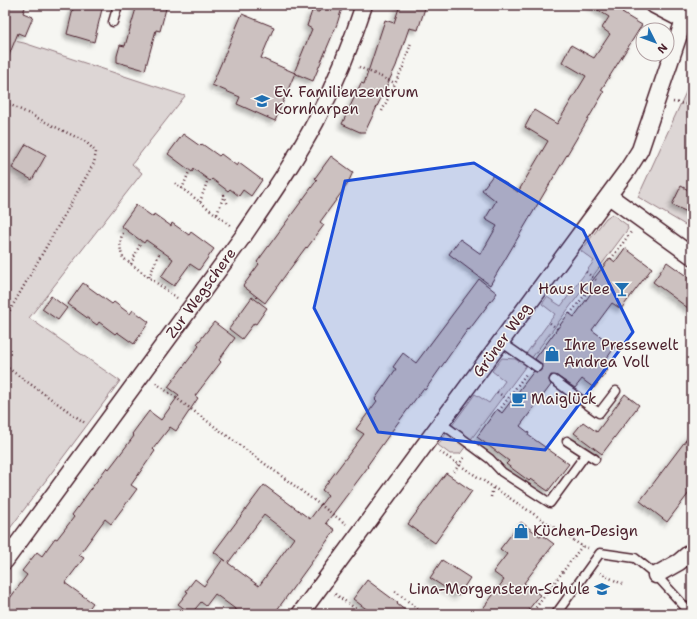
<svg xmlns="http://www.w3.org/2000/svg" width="697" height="619" font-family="'Shantell Sans',sans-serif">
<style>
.green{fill:#ddd6d5;stroke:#947a80}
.building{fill:#ccc1c0;stroke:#4a1f2b;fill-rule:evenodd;filter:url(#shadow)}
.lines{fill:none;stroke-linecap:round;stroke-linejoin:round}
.lane-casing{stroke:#4a1f2b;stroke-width:11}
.street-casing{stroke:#4a1f2b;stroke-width:19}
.path{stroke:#4a1f2b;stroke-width:2.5;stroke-dasharray:1 3;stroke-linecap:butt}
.lane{stroke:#f6f6f2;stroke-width:8}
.street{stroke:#f6f6f2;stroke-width:16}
.marked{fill:#1d4ed8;fill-opacity:0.2;stroke:#1d4ed8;stroke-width:3;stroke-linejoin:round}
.labels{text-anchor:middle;stroke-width:3;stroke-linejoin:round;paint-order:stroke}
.poi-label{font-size:15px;fill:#4a1f2b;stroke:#f6f6f2;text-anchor:start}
.street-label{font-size:15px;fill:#4a1f2b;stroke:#f6f6f2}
</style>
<defs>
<filter id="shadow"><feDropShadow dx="-3.5" dy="3.5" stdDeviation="2" flood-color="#0004"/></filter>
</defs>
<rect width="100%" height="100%" fill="#f6f6f2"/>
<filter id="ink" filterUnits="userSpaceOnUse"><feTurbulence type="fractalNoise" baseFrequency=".025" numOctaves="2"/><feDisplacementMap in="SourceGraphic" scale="8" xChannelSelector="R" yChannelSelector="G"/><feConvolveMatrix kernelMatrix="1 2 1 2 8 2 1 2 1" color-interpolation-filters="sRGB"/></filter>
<g filter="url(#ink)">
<path class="green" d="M5 39 24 43 185 96 132 164 142 173 29 318 120 381 5 535Z
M692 79V229L638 197Z
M612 214 627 225 628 229 460 454H450L438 445 475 394 489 403 505 381 492 371 502 358 515 359 520 362 555 314 542 304 547 297 561 306 594 261 581 251 606 218Z"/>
<path class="building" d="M5 5H26L23 13 33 17 25 36 18 33 5 65Z
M74 5H103L94 42 67 34Z
M137 5H167L160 31 156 30 145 70 117 62V56L120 45 125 46Z
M321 5H343L337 24 313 81 294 73 312 29 307 26 312 11 319 12Z
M400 5H426L418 30 409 28 396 66 365 132H360L342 124 361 83 364 84 385 20 394 23Z
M590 5H627L622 13 642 25 601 90 604 92 490 285 449 254 460 239 481 254 497 226 485 219 496 201 482 190 493 175 518 192 548 141 525 127 534 110 557 124 586 76 562 62 571 45 594 58 610 34 602 28 609 17Z
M242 14 274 27 261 58 295 73 275 121 237 104 240 97 212 85Z
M183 134 200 146 202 144 219 156 221 154 237 166 239 163 262 180 251 196 243 190 239 196 230 189 228 191 212 179 210 181 194 169 192 172 168 154Z
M26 144 46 155 32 180 12 168Z
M331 156 353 172 347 185 320 222 324 225 307 248 306 247 265 303 243 286 259 264 257 262 317 180 315 178Z
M681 186 692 192V214L672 205Z
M136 205 153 217 154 214 171 226 172 223 189 235 191 232 214 249 199 270 190 264 174 286 161 277 173 259 146 240 144 243 121 226Z
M625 248 652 268 621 309 612 303 592 330 615 347 601 366 608 370 594 388 582 379 575 388 557 376 551 375 549 380 551 385 520 426 529 433 528 435 569 464 548 491 531 479 529 481 506 464 509 461 477 437 497 409 502 413 534 371 537 372 541 370 542 364 535 359 569 313 574 317 594 289 589 285 610 258 615 262Z
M667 262 692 280V311L653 282Z
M479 279 497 293 469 330 468 329 425 390 423 389 394 428 367 466 368 467 326 523 335 530 274 614H242L215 594 206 606 201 602 191 614 178 604 188 592 186 591 195 579 204 586 223 559 226 561 214 552 264 485 310 519 328 495 322 490 364 434 356 429 377 401 375 399 396 369 393 367 403 353 416 363ZM264 515 294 538 259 586 228 563Z
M83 283 112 304 114 302 130 314 133 310 149 322 134 344 117 332 115 334 99 322 97 325 68 304Z
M51 296 67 308 58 320 42 309Z
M252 297 267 308 256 324 254 323 242 339 229 329Z
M214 322 235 338 219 360 221 362 195 396 198 398 176 431 170 427 153 449 155 451 131 485 137 489 111 524 105 519 79 555 84 558 65 583 93 603 85 614H5V605L27 575 22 571 37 552 42 556 55 538 57 539 74 517 72 515 107 467 109 469 134 436 132 434 149 411 161 420 179 395 168 387 199 346 197 344Z
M625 394 639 405 602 454 574 433 583 422 597 432Z
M692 432V489L667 522 640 501Z
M446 473 472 491 435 543 408 524Z
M521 522 541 537 542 535 554 544 524 583 540 595 525 614H479L504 580 493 572 507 554 500 549Z
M442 560 470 578 458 596 430 578Z
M367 580 398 603 397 604 410 614H373L353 599Z"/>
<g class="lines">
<g class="lane-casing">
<path id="lane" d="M113 22 118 5
M501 342 537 367
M554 380 599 413 616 391
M441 423 490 459 502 472 550 503 586 454
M567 441 595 459
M556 614 600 553 635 558 656 575 686 608 692 612"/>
</g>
<g class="street-casing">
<path id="street" d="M654 5 683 20
M609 196 692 256
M5 561 244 235C269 198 295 161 316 121 335 84 351 45 364 5
M656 575 679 562 692 551
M300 614 628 169 640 150 689 5"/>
</g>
<path class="path" d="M359 67 395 83
M673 102 692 105
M5 104 11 105 86 142 96 152 94 163 5 319
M382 111 403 67 411 43
M175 183 230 225
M182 189 189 172
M200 202 207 182
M217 214 224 195 228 205
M123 233C119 241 120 251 123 258L177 298
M611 259 631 232
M131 264 141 242
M586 272 596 280
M149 277 160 252
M570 314 591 287
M550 323 559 330
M5 366 85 423
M156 383 346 524
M497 392 507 399
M499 411 526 374
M440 452 582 546 588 548
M454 472 465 456
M491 497 493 487
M600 573 622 584
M395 591 424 614
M335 594 363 614
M367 614 369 611
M531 614 582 546"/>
<use href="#lane" class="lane"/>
<use href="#street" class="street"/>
</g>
</g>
<path class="marked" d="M474 163 583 230 633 332 545 450 378 432 314 308 345 181Z"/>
<defs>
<g id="school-bare" transform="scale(1.2)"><path d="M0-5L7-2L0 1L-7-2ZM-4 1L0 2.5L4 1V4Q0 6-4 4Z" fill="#1f6fb2" stroke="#f6f6f2" stroke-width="2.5" paint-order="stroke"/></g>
<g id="bar-bare" transform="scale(1.2)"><path d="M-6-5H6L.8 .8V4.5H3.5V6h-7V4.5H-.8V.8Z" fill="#1f6fb2" stroke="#f6f6f2" stroke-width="2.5" paint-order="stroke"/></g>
<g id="shop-bare" transform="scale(1.2)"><path d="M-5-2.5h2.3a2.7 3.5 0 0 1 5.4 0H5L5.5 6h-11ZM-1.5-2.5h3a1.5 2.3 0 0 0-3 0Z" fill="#1f6fb2" stroke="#f6f6f2" stroke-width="2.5" paint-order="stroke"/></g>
<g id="cafe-bare" transform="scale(1.2)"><path d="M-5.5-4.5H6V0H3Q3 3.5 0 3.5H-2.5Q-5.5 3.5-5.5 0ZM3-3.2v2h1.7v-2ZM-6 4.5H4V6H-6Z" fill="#1f6fb2" stroke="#f6f6f2" stroke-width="2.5" paint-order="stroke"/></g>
</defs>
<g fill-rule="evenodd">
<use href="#school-bare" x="262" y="101"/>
<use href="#bar-bare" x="622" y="289"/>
<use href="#shop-bare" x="552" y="354"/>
<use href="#cafe-bare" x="519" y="399"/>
<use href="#shop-bare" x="521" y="531"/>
<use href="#school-bare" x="602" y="589"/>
</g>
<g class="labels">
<g class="poi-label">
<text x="274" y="97">Ev. Familienzentrum<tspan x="274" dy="17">Kornharpen</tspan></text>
<text x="610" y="294" text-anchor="end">Haus Klee</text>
<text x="564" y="350">Ihre Pressewelt<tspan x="564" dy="17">Andrea Voll</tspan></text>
<text x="531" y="404">Maiglück</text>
<text x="533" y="536">Küchen-Design</text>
<text x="590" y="594" text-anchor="end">Lina-Morgenstern-Schule</text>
</g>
<g class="street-label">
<text transform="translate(201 293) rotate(-54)" y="5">Zur Wegschere</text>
<text transform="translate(502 340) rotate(-54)" y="5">Grüner Weg</text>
</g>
</g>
<rect width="697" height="619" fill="none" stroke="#f6f6f2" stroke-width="20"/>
<rect x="10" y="10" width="677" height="599" fill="none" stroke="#4a1f2b" stroke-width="1.5" filter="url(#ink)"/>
<g transform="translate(655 42) rotate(132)"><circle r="19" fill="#f6f6f2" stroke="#b1a0a2"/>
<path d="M0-3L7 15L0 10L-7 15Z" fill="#1f6fb2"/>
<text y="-6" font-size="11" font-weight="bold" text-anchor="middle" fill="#4a1f2b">N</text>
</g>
</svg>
